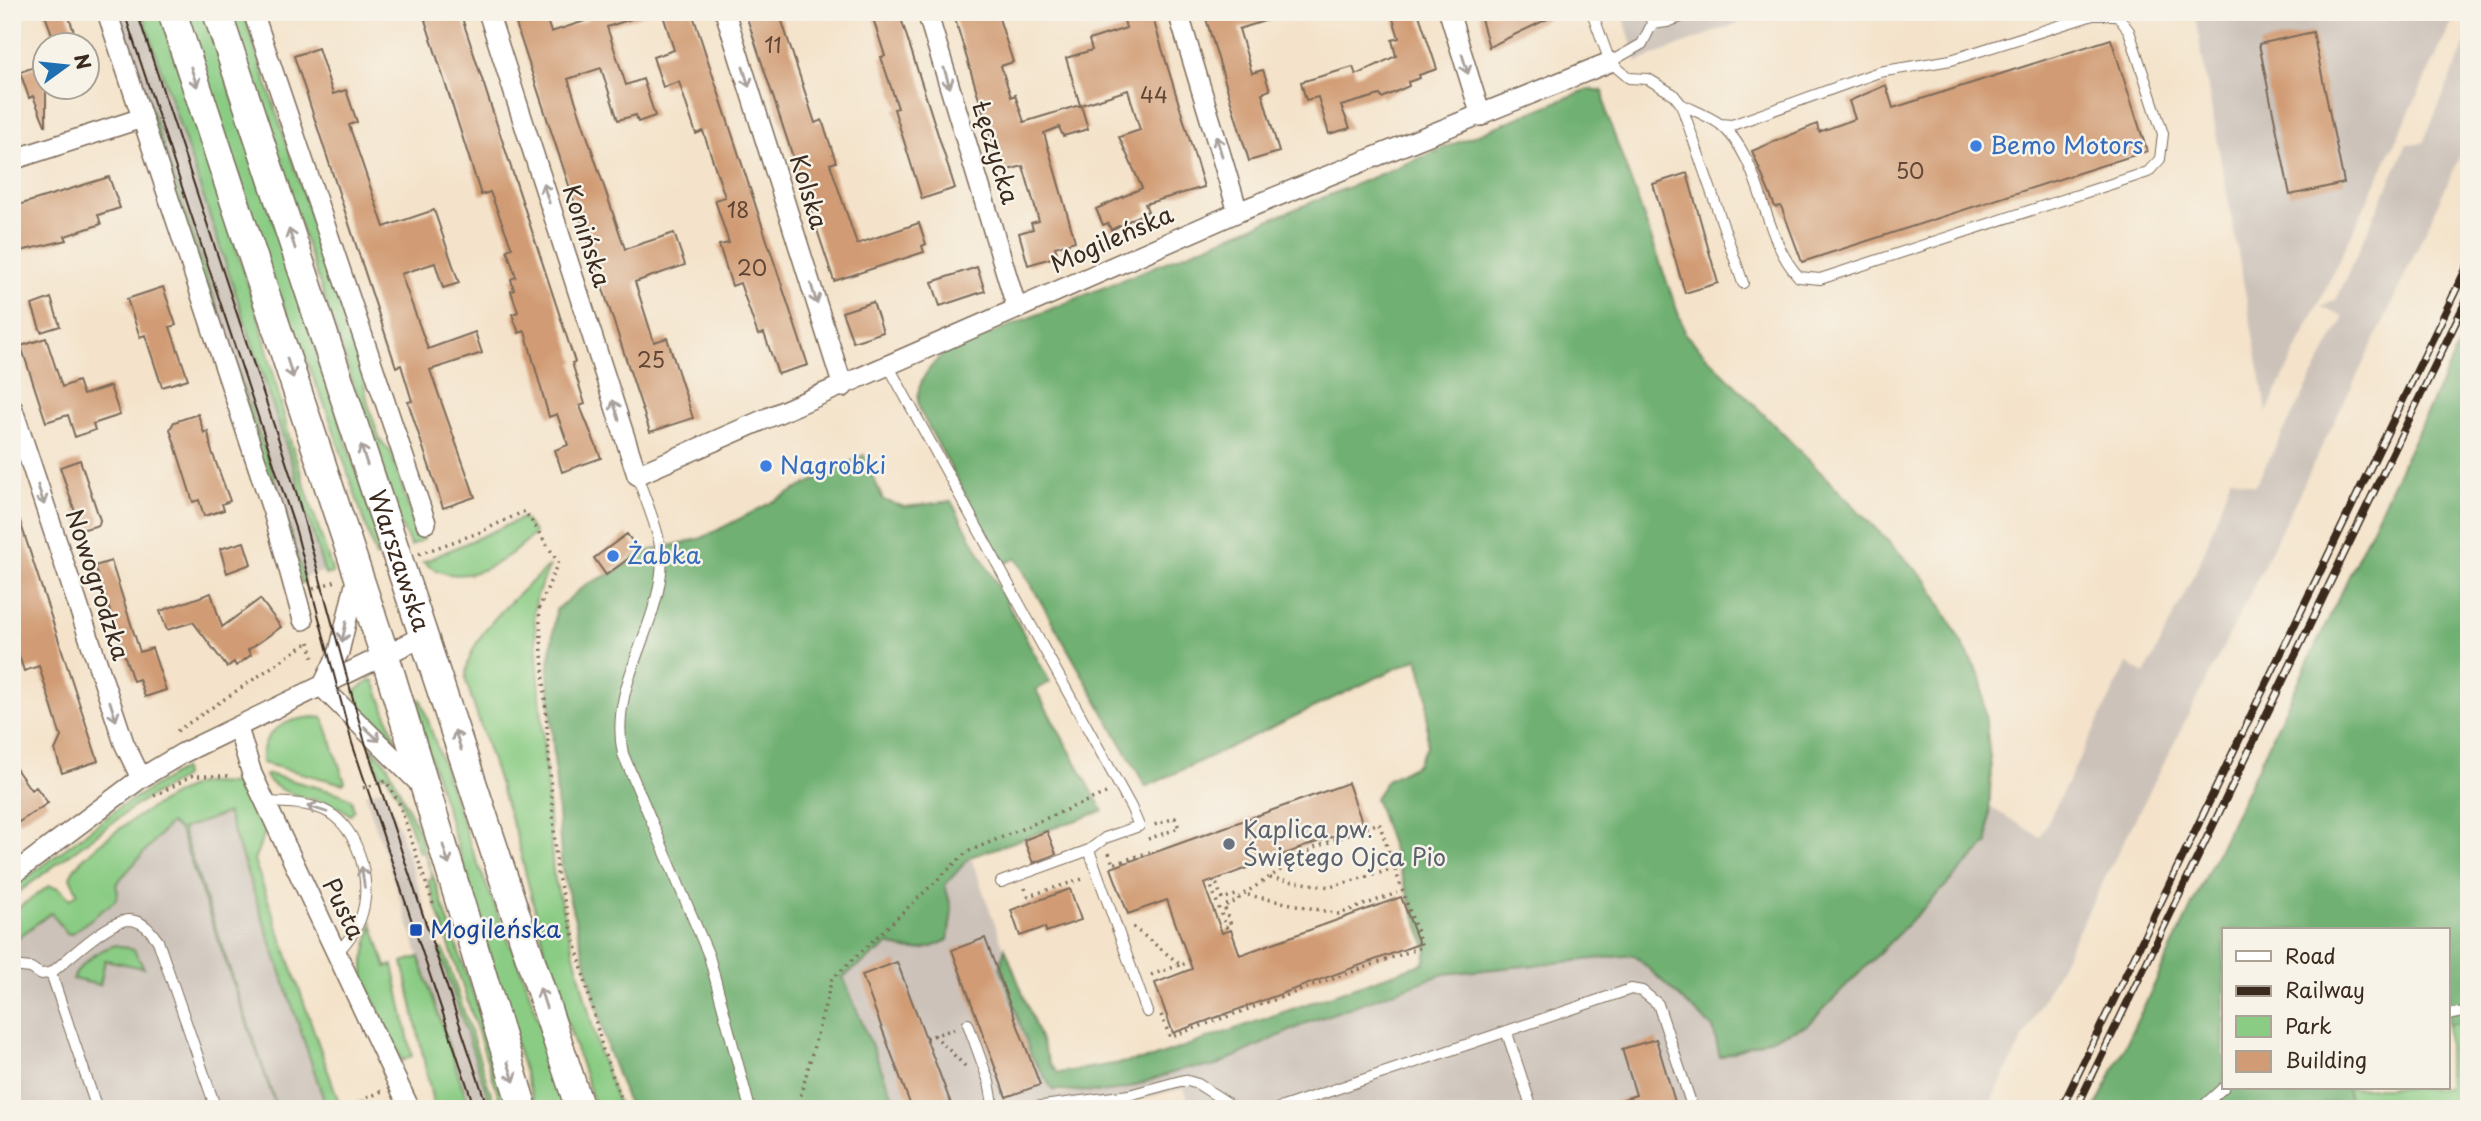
<svg xmlns="http://www.w3.org/2000/svg" width="2481" height="1121" font-family="'Playpen Sans',sans-serif">
<style>
.industrial{fill:#ccc2b9}
.green{fill:#8acc84;stroke:#627b51;stroke-width:2}
.forest{fill:#6fb072;stroke:#556d48;stroke-width:2}
.building{fill:#d19c75}
.lines{fill:none;stroke-linecap:round;stroke-linejoin:round}
.lane-casing{stroke:#7c6b5a;stroke-width:12}
.street-casing{stroke:#7c6b5a;stroke-width:22}
.secondary-casing{stroke:#7c6b5a;stroke-width:31}
.path{stroke:#7c6b5a;stroke-width:3.5;stroke-dasharray:2 5;stroke-linecap:butt}
.lane{stroke:#fff;stroke-width:10}
.street{stroke:#fff;stroke-width:19}
.secondary{stroke:#fff;stroke-width:28}
.tram{stroke:#3b2a1e;stroke-width:2}
.rail-casing{stroke:#3b2a1e;stroke-width:8}
.rail{stroke:#f7f3e8;stroke-width:5;stroke-dasharray:16;stroke-linecap:butt}
.oneway{stroke:#a79f9a}
.shop-dot{fill:#3f7fe0;stroke:#f7f3e8;stroke-width:2.5}
.worship-dot{fill:#6b7280;stroke:#f7f3e8;stroke-width:2.5}
.transit-dot{fill:#1a4fb4;stroke:#f7f3e8;stroke-width:2.5}
.labels{text-anchor:middle;stroke-width:5;stroke-linejoin:round;paint-order:stroke}
.number-label{font-size:21px;fill:#604634}
.shop-label{font-size:24px;fill:#366cbe;stroke:#f7f3e8;text-anchor:start}
.street-label{font-size:24px;fill:#3b2a1e;stroke:#f7f3e8}
.worship-label{font-size:24px;fill:#5b616d;stroke:#f7f3e8;text-anchor:start}
.transit-label{font-size:24px;fill:#164399;stroke:#f7f3e8;text-anchor:start}
</style>
<rect width="100%" height="100%" fill="#f7f3e8"/>
<filter id="ink" filterUnits="userSpaceOnUse"><feTurbulence type="fractalNoise" baseFrequency=".0143" numOctaves="2"/><feDisplacementMap in="SourceGraphic" scale="14" xChannelSelector="R" yChannelSelector="G"/><feConvolveMatrix kernelMatrix="1 2 1 2 8 2 1 2 1" color-interpolation-filters="sRGB"/></filter>
<filter id="wash" filterUnits="userSpaceOnUse"><feTurbulence type="fractalNoise" baseFrequency=".00686" numOctaves="4" result="noise"/><feDisplacementMap in="SourceGraphic" scale="28" xChannelSelector="R" yChannelSelector="G"/><feGaussianBlur stdDeviation="1.57" result="paint"/><feColorMatrix in="noise" values="0 0 0 0 0 0 0 0 0 0 0 0 0 0 0 0 0 1.4 0 .05"/><feComposite in="paint" operator="in"/></filter>
<g filter="url(#wash)">
<rect width="100%" height="100%" fill="#f4e3ca"/>
<path class="industrial" d="M119 12H142L294 469 324 572 303 577 281 500Z
M1622 12H1767L1637 62Z
M2194 12H2457L2267 412Z
M2469 35V137L2378 333 2232 630 1987 1109H1192L1184 1088 1129 1102 1076 1109H893L841 979 971 858 1057 1094 1122 1088 1952 784 2040 837 2127 664 2145 674 2202 558 2231 477 2255 486 2344 317 2321 307 2336 300 2407 144 2423 143Z
M384 788 394 814 492 1109H470L365 794Z
M189 795 229 806 251 856 337 1109H12V936L55 903 66 920Z"/>
<path class="green" d="M115 12H119L281 500 305 582 301 583Z
M142 12H160L261 325 290 440 333 573 325 575 294 469Z
M184 12H204L384 555 376 557 328 413 272 277Z
M229 12H243L362 371 368 404 380 440 391 452 416 531H421L424 539 411 546 400 524Z
M523 518 535 533C507 561 462 593 423 562Z
M550 565 537 595 534 612 553 872 599 1052 620 1109H596L550 970 516 835 466 681C463 637 521 593 550 565Z
M372 680 374 681 397 743 379 722 360 708 355 691Z
M416 698 421 700 471 847 526 983 568 1109H536C494 974 457 838 413 703Z
M314 717 323 718 345 782 343 784 262 763C260 731 285 719 314 717Z
M371 746 387 764 415 823 512 1109H503L428 880 433 878 424 851 419 852 401 801 386 774 380 776Z
M183 769 184 777 139 803 12 897V889L120 807Z
M268 774 341 794 351 799 354 810 350 815C326 794 284 802 265 776Z
M202 783 244 784 266 830 254 860 341 1108 362 1102 364 1109H327L227 813 182 829 277 1109 180 831 170 823 116 884 118 893 115 901 71 934 67 933 51 913 12 942V912L49 886 59 888 70 899 78 893 70 878C74 853 175 789 202 783Z
M372 923 386 967 393 965 412 1056 402 1061 364 979V961Z
M116 945 134 950 144 968 105 960 100 985 73 979C79 964 99 949 116 945Z
M443 949 446 957 496 1109H492L439 950Z
M419 957 470 1109H435L433 1103 403 962Z
M2469 1021V1109H2302L2348 1100 2347 1088H2448V1025Z"/>
<path class="forest" d="M1588 89 1603 91 1607 115 1686 335 1928 582 1981 678 1991 767 1988 843 1808 1025 1720 1057 1713 1028 1634 955 1444 974 1309 1022 1213 1067 1187 1068 1124 1089 1099 1092 1053 1090 1031 1055 1000 966 1005 948 1050 1064 1058 1073 1152 1058 1424 963 1427 950 1375 798 1387 780 1416 765 1427 746V694L1418 658 1146 787 1016 558 1003 564 920 411C912 387 928 367 946 352Z
M2469 324V1021L2448 1025V930H2224V1088H2347L2349 1100 2302 1109H2095Z
M864 455 883 500 905 507 951 501 1050 682 1036 690 1103 811 970 857 945 885 952 910 948 940C925 951 913 954 889 944L843 977 898 1109H630L608 1050 562 869 548 673 556 610 585 585 617 571 641 553 702 538Z"/>
<g id="blocks">
<path class="building" d="M44 12H67L79 46H56Z
M437 12H460L575 362 572 363 585 404 580 406 601 458 562 472 555 450 568 445 557 414 549 417 525 331 519 333 512 314 518 312 511 291 514 290 511 279 516 277 507 250 512 248 490 192 481 195 425 20 436 16Z
M512 12H544L551 32 588 20 586 12H642L643 15 607 27 626 85 643 79 655 116 638 122 636 115 618 120 601 68 568 79 625 249 674 233 685 265 635 282 654 342 667 338 693 418 650 432Z
M662 12H692L808 365 778 374 764 333 758 335 740 283 732 286 719 245 729 243 715 200 725 197 703 131 696 134 679 82 663 87 653 57 674 50Z
M745 12H779L815 123 822 120 836 162 830 164 857 244 919 223 926 244 922 246 924 252 834 281Z
M871 12H899L955 188 922 199 894 109 898 108 881 57 885 56Z
M953 12H997L1013 62 1001 66 1011 97 1015 95 1024 122 1080 105 1066 58 1092 50 1089 40 1126 28 1122 12H1151L1204 187 1145 204 1148 211 1111 230 1108 223 1103 225 1096 209 1142 188 1119 137 1140 130 1128 90 1081 105 1088 129 1063 136 1059 127 1044 133 1075 241 1055 247 1058 256 1028 265 1019 233 1033 229 1031 223 1039 221 1023 166 1001 172Z
M1204 12H1280L1281 16 1239 29 1252 73 1263 70 1270 90 1262 93 1279 152 1249 161Z
M1391 12H1418L1437 69 1419 75 1420 78 1408 82 1409 86 1382 98 1380 95 1341 106 1350 128 1329 134 1318 97 1306 100 1301 82 1353 67 1356 75 1396 56 1392 40 1399 38Z
M1479 12H1562L1489 47Z
M2313 32 2344 183 2290 195 2259 44Z
M2111 39 2147 151 1802 262 1781 206 1775 207 1752 151 1817 124 1819 132 1855 119 1849 101 1886 85 1893 108Z
M318 48 333 94 346 90 357 122 349 125 384 227 434 210 459 283 443 288 435 263 401 274 428 349 475 332 482 353 430 370 475 497 443 508 408 402 412 401 401 365 396 367 294 56Z
M46 63V125H45L33 96 29 98 20 72Z
M1687 173 1718 283 1685 293 1653 184Z
M109 177 120 208 98 215 101 224 65 236 67 240 12 253V207Z
M977 267 985 291 940 306 932 282Z
M163 287 176 325 170 327 188 379 162 387 145 335 140 337 127 299Z
M51 298 60 326 41 332 32 305Z
M873 302 883 332 853 342 842 312Z
M46 338 62 387 78 381 83 395 110 386 120 415 93 424 95 430 75 437 68 415 46 422 21 346Z
M198 414 204 433 208 431 211 449 230 501 222 504 224 510 204 516 199 500 193 502 170 429 174 422Z
M80 460 100 520 99 525 81 530 60 467Z
M12 509H16L98 761 62 773 55 750 61 737 39 666 24 671 12 634Z
M627 534 639 551 606 575 594 558Z
M244 542 251 564 227 573 220 549Z
M111 561 140 652 152 648 166 690 145 697 139 679 133 681 95 566Z
M211 593 222 627 260 599 281 627 248 650 251 655 236 666 234 662 227 667 193 622 167 630 160 611Z
M12 763 31 790 36 787 48 803 19 822 12 812Z
M1348 783 1363 825 1204 884 1222 933 1231 930 1240 955 1401 897 1419 944 1173 1033 1155 983 1192 969 1167 900 1128 914 1111 868Z
M1047 831 1056 854 1033 863 1024 840Z
M1070 889 1081 920 1046 932 1045 927 1020 936 1011 910Z
M985 938 1040 1085 1006 1097 952 950Z
M897 962 926 1038 953 1109H912L862 975Z
M1656 1039 1676 1105 1663 1109H1606L1605 1105 1636 1095 1622 1049Z"/>
</g>
</g>
<g filter="url(#ink)">
<use href="#blocks" fill-opacity="0" stroke="#7c6b5a" stroke-width="2"/>
<g class="lines">
<g class="lane-casing">
<path id="lane" d="M1592 12 1610 62 1629 78 1648 79 1673 94 1681 104 1743 283
M1652 24 1667 22 1694 12
M1610 62 1642 44 1652 24 1649 12
M1681 104C1693 110 1709 116 1720 124 1764 160 1760 235 1799 277L1820 279 2148 172 2160 159 2163 134 2129 31 2117 15H2093L1951 60 1879 72 1732 125 1720 124
M889 367 1131 807 1139 826 1105 838 1089 850 1147 1012
M637 475C647 506 665 540 661 573 654 636 609 689 623 754L709 956 750 1109
M265 802C287 803 316 802 334 816 361 837 372 885 361 917 357 930 347 942 337 953
M1001 882 1089 850
M12 966 31 968 40 974 51 973
M2448 1015 2469 1011
M968 1024 989 1082 994 1109
M1507 1033 1532 1109
M97 1109 51 973C67 960 108 921 128 920 143 920 151 931 158 941L216 1109
M1019 1109 1129 1095 1184 1080 1198 1084 1226 1102 1229 1109
M1277 1109 1631 989 1642 991 1658 1004 1693 1109
M2200 1109 2224 1087"/>
</g>
<g class="street-casing">
<path id="street" d="M107 12 273 512 303 620
M253 12 426 523
M488 12 637 475 1238 212 1610 62
M725 12 843 387
M927 12 1017 309
M1178 12 1238 212
M1449 12 1481 116
M12 160 142 118
M12 407 124 743 141 778
M322 687 423 787
M322 687 339 652 357 576
M238 728 252 774 410 1109
M12 875 141 778 183 753 424 636"/>
</g>
<g class="secondary-casing">
<g id="secondary">
<path d="M172 12 385 656 523 1109"/>
<path id="s1" d="M217 12 580 1109"/>
</g>
</g>
<path class="path" d="M419 554 478 533 525 511 558 562 539 609 557 873 603 1050 625 1109
M313 589 336 581
M309 642 313 658
M177 731 309 642
M363 788 386 781 399 803 434 907
M154 796 192 776H232
M1148 839 1179 828 1175 818 1154 825
M1109 853 1113 864 1150 852
M1270 878 1330 887 1394 869
M1213 881 1211 886 1226 927 1231 925 1224 906 1239 900V897L1236 895 1222 899 1217 885 1213 881
M1025 888 1028 896 1086 878
M1248 895 1339 914 1397 893
M12 900 21 894
M1133 927 1181 965 1190 962
M1151 975 1180 965
M1161 1015 1170 1037 1422 947 1379 823 1316 847 1239 897
M934 1035 967 1068
M926 1038 954 1029
M367 1098 382 1091
M797 1109 832 979 967 852 1106 793"/>
<use href="#lane" class="lane"/>
<use href="#street" class="street"/>
<use href="#secondary" class="secondary"/>
<path class="tram" d="M124 12 296 531 352 743 475 1109
M137 12 297 495 364 739 488 1109"/>
<g class="rail-casing">
<path id="rail" d="M2061 1109 2469 263
M2076 1109 2469 295"/>
</g>
<use href="#rail" class="rail"/>
</g>
<defs><path id="oneway-shaft" d="M-6 0H5M1.5-3L5.5 0L1.5 3" fill="none" stroke-width="1.6" stroke-linecap="round" stroke-linejoin="round" transform="scale(1.75)"/></defs>
<g class="oneway">
<use href="#oneway-shaft" transform="translate(1465 64) rotate(73)"/>
<use href="#oneway-shaft" transform="translate(194 77) rotate(72)"/>
<use href="#oneway-shaft" transform="translate(746 77) rotate(73)"/>
<use href="#oneway-shaft" transform="translate(947 78) rotate(73)"/>
<use href="#oneway-shaft" transform="translate(1219 146) rotate(-107)"/>
<use href="#oneway-shaft" transform="translate(546 193) rotate(-108)"/>
<use href="#oneway-shaft" transform="translate(292 239) rotate(-108)"/>
<use href="#oneway-shaft" transform="translate(814 294) rotate(73)"/>
<use href="#oneway-shaft" transform="translate(290 368) rotate(72)"/>
<use href="#oneway-shaft" transform="translate(616 410) rotate(-108)"/>
<use href="#oneway-shaft" transform="translate(364 455) rotate(-108)"/>
<use href="#oneway-shaft" transform="translate(41 495) rotate(72)"/>
<use href="#oneway-shaft" transform="translate(344 632) rotate(102)"/>
<use href="#oneway-shaft" transform="translate(113 711) rotate(72)"/>
<use href="#oneway-shaft" transform="translate(372 734) rotate(44)"/>
<use href="#oneway-shaft" transform="translate(458 740) rotate(-108)"/>
<use href="#oneway-shaft" transform="translate(317 809) rotate(-162)"/>
<use href="#oneway-shaft" transform="translate(446 855) rotate(73)"/>
<use href="#oneway-shaft" transform="translate(363 877) rotate(-98)"/>
<use href="#oneway-shaft" transform="translate(543 998) rotate(-108)"/>
<use href="#oneway-shaft" transform="translate(511 1072) rotate(72)"/>
</g>
</g>
<g class="shop-dot">
<circle cx="1976" cy="146" r="7"/>
<circle cx="766" cy="466" r="7"/>
<circle cx="613" cy="556" r="7"/>
</g>
<circle class="worship-dot" cx="1229" cy="844" r="7"/>
<rect class="transit-dot" x="409" y="923" width="14" height="14" rx="3.5"/>
<g class="labels">
<g class="number-label">
<text x="773" y="53">11</text>
<text x="1154" y="103">44</text>
<text x="1910" y="179">50</text>
<text x="738" y="218">18</text>
<text x="752" y="276">20</text>
<text x="651" y="368">25</text>
</g>
<g class="shop-label">
<text x="1990" y="154">Bemo Motors</text>
<text x="780" y="474">Nagrobki</text>
<text x="627" y="564">Żabka</text>
</g>
<g class="street-label">
<text transform="translate(995 153) rotate(73)" y="8">Łęczycka</text>
<text transform="translate(808 192) rotate(73)" y="8">Kolska</text>
<text transform="translate(586 236) rotate(72)" y="8">Konińska</text>
<text transform="translate(1112 240) rotate(-24)" y="8">Mogileńska</text>
<text dy="8" stroke="none"><textPath href="#s1" startOffset="578">Warszawska</textPath></text>
<text transform="translate(97 585) rotate(72)" y="8">Nowogrodzka</text>
<text transform="translate(343 909) rotate(64)" y="8">Pusta</text>
</g>
<g class="worship-label">
<text x="1243" y="838">Kaplica pw.<tspan x="1243" dy="28">Świętego Ojca Pio</tspan></text>
</g>
<g class="transit-label">
<text x="430" y="938">Mogileńska</text>
</g>
</g>
<rect width="2481" height="1121" fill="none" stroke="#f7f3e8" stroke-width="42"/>
<rect x="2222" y="928" width="228" height="161" fill="#f7f3e8" stroke="#aca397" stroke-width="2"/>
<rect x="2236" y="951" width="35" height="10" fill="#ffffff" stroke="#aca397" stroke-width="2"/>
<text x="2285" y="964" font-size="21" fill="#3b2a1e">Road</text>
<rect x="2236" y="986" width="35" height="10" fill="#3b2a1e" stroke="#aca397" stroke-width="2"/>
<text x="2285" y="998" font-size="21" fill="#3b2a1e">Railway</text>
<rect x="2236" y="1016" width="35" height="21" fill="#8acc84" stroke="#aca397" stroke-width="2"/>
<text x="2285" y="1034" font-size="21" fill="#3b2a1e">Park</text>
<rect x="2236" y="1051" width="35" height="21" fill="#d19c75" stroke="#aca397" stroke-width="2"/>
<text x="2285" y="1068" font-size="21" fill="#3b2a1e">Building</text>
<g transform="translate(66 66) rotate(75)"><circle r="33" fill="#f7f3e8" stroke="#aca397" stroke-width="2"/>
<path d="M0-5L12 26L0 18L-12 26Z" fill="#1f6fb2"/>
<text y="-10" font-size="19" font-weight="bold" text-anchor="middle" fill="#3b2a1e">N</text>
</g>
</svg>
